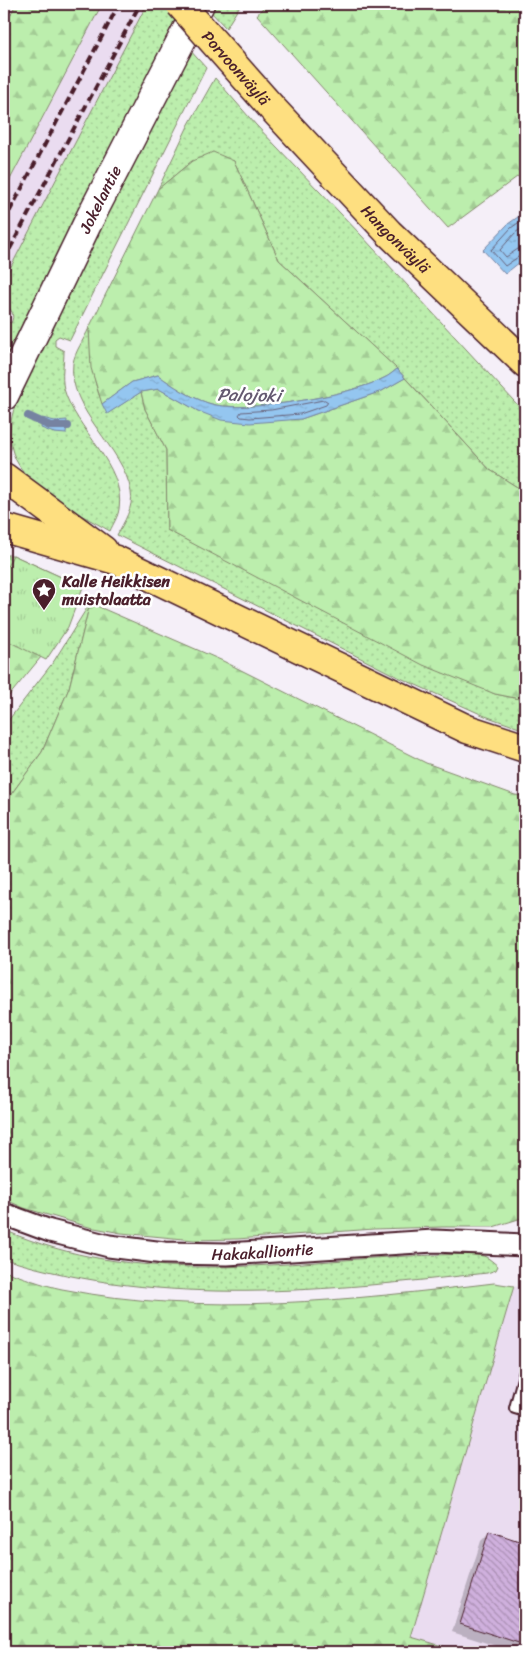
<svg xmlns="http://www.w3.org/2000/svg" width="529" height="1656" font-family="Sriracha,sans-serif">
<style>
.built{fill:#eadcf0}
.grass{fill:url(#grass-dots);stroke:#83866c}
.forest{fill:url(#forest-firs);stroke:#83866c}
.park{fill:url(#park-tufts);stroke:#83866c}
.water{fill:url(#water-ripples);stroke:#7683a1}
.shadow{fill:#0003}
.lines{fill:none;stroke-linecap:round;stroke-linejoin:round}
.shore{stroke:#68627a;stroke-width:1}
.stream{stroke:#7683a1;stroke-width:8}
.building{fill:url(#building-back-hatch);stroke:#4a1f2b}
.lane-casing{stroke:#4a1f2b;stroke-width:14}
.street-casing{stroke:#4a1f2b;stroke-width:25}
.secondary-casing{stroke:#4a1f2b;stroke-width:31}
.highway-casing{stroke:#4a1f2b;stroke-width:31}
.lane{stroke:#fff;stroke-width:10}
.street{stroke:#fff;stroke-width:21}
.secondary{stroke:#fff;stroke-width:28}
.highway{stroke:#fedf80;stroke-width:28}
.rail{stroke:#4a1f2b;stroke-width:4;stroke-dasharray:8 4;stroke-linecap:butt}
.highway-bridge-casing{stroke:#4a1f2b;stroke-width:31;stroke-linecap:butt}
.highway-bridge{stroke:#fedf80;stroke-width:28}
.labels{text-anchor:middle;stroke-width:5;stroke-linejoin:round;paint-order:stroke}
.street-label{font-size:16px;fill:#4a1f2b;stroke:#fff}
.poi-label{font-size:16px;font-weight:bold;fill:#4a1f2b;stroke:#fff;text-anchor:start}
.water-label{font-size:18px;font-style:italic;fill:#645970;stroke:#fff}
</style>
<defs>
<pattern id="grass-dots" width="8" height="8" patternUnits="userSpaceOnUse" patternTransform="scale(1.25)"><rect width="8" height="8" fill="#bceead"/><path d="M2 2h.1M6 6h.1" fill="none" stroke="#a3cc95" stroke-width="1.8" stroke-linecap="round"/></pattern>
<pattern id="forest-firs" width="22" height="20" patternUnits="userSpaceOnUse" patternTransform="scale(1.25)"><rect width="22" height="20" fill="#bceead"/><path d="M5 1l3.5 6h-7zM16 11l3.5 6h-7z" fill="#a3cc95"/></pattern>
<pattern id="park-tufts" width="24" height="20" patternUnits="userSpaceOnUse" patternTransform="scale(1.25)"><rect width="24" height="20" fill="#bceead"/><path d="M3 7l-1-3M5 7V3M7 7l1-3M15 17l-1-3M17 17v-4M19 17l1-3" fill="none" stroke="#a3cc95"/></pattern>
<pattern id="water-ripples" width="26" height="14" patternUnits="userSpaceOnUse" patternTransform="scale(1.25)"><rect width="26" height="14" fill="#94c6f0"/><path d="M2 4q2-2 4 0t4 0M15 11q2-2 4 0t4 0" fill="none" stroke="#81aace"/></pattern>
<pattern id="building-back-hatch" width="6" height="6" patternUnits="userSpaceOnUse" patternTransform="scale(1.25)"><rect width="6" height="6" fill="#cfb0dd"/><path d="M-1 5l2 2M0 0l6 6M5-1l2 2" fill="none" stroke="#aa8fb3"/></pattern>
</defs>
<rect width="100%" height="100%" fill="#f5eff8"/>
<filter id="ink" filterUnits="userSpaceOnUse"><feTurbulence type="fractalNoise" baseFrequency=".02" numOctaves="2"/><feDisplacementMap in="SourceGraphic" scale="10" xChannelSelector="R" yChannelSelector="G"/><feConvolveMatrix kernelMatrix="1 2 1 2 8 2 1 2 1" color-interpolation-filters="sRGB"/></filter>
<g filter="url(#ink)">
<path class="built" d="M102 4H147L4 280V191Z
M514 1286 525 1289V1652H463L411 1638Z"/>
<path class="grass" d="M147 4H183L4 361V320L11 323C15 315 12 309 4 304V280Z
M213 4H241L226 28 209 10Z
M189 49 206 68 70 340 59 336 55 339V346L64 351C64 364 61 376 64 389 75 429 126 466 119 509 118 517 113 524 110 531 77 512 18 487 11 445 7 424 16 401 23 382Z
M215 78 256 125 361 235 525 413V492L490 470 397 369 279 260 234 161H192L158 189 188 126Z
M89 328C91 357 92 388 108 413L141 392 145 409 166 450 167 530 495 694 525 700V730L485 716 396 676 117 535C124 522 134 507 131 492 124 447 67 411 73 363 75 352 84 339 89 328Z
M90 603 69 688 42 752 4 804V726L54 661Z
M4 1230C137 1287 268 1263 407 1256 420 1256 477 1252 486 1257 490 1259 494 1263 498 1266L496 1270 487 1273C327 1291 164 1308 8 1260L4 1259Z"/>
<path class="forest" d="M16 4H102L4 191V27Z
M266 4H525V171L448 228 257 15Z
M213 152 234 161 279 260 397 369C393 372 389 376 384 378 353 395 240 415 208 403 190 397 173 386 158 375L132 382 102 404 91 368 89 328 158 189 192 161Z
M405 378 490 470 525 492V700L495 694 423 665 167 530 166 450 145 409 141 392 159 389 198 411 301 419 382 391Z
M4 555H13L83 587 41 657 4 702Z
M90 603 223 661 426 763 515 795 525 796V1217L493 1227H442L374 1229 237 1239 194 1240 121 1233 89 1227 24 1208 4 1199V804L42 752 69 688Z
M4 1271C23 1277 42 1285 62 1289 204 1317 351 1300 494 1283L514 1286 411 1637 463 1652H4Z"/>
<path class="park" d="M13 555 83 587 68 627 46 660 4 639V573Z"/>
<path class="water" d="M525 212V258L505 274 483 250 508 224Z
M397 369 405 378 382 391 301 419 250 423 221 420 198 411 159 389 141 392 107 414 102 404 132 382 158 375C173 386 190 397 208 403 240 415 353 395 384 378 389 376 393 372 397 369Z
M42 418 55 421 67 420 66 434 54 433 41 428Z"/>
<path class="shadow" d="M489 1533 525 1544V1652H515L452 1632 481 1541Z"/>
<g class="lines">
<path class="shore" d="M525 218 511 228 491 250 505 266 521 255 525 254
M525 226 515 233 500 250 506 257 518 249 525 248
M325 400 328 402 326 405 300 414 250 418 241 417 239 415 241 412 271 410Z"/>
<path class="stream" d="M28 416 50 426H68"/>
</g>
<path class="building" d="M489 1531 525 1543V1645L460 1624Z"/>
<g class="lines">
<g class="lane-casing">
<path id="lane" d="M525 1371 515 1408 525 1411"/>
</g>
<g class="street-casing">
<g id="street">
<path id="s1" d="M4 1214 50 1231 109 1246 164 1253 227 1254 434 1241 525 1245"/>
</g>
</g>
<g class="secondary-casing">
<g id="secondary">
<path id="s2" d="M4 396 90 218 200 4"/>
</g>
</g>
<g class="highway-casing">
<g id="highway">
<path id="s3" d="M272 108 389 233 525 363"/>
<path d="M4 477 103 550"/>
<path d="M4 528 116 560 467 729 525 748"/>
</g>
</g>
<use href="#lane" class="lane"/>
<use href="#street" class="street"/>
<use href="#secondary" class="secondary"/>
<use href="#highway" class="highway"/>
<path class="rail" d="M4 222 119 4
M4 260 140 4"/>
<g class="highway-bridge-casing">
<g id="highway-bridge">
<path id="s4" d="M180 4 272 108"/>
</g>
</g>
<use href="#highway-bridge" class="highway-bridge"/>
</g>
</g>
<defs>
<g id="sight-pin" transform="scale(1.25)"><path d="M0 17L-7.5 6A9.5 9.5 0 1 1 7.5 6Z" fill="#4a1f2b" stroke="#fff"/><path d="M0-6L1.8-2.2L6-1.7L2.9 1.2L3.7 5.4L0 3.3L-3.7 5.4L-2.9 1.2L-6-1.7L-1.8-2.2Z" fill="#fff"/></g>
</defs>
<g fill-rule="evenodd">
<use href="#sight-pin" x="44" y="590"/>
</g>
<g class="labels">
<g class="street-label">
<text dy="6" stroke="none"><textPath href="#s4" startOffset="85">Porvoonväylä</textPath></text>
<text dy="6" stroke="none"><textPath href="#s2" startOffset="219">Jokelantie</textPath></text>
<text dy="6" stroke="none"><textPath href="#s3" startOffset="180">Hangonväylä</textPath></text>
<text dy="6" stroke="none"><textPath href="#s1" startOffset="264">Hakakalliontie</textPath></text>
</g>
<g class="poi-label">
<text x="62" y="587">Kalle Heikkisen<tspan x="62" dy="18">muistolaatta</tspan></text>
</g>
<g class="water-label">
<text transform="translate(249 395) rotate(1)" y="6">Palojoki</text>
</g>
</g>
<rect width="529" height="1656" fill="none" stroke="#fff" stroke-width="20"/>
<rect x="10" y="10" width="509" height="1636" fill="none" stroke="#4a1f2b" stroke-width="2" filter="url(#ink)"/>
</svg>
